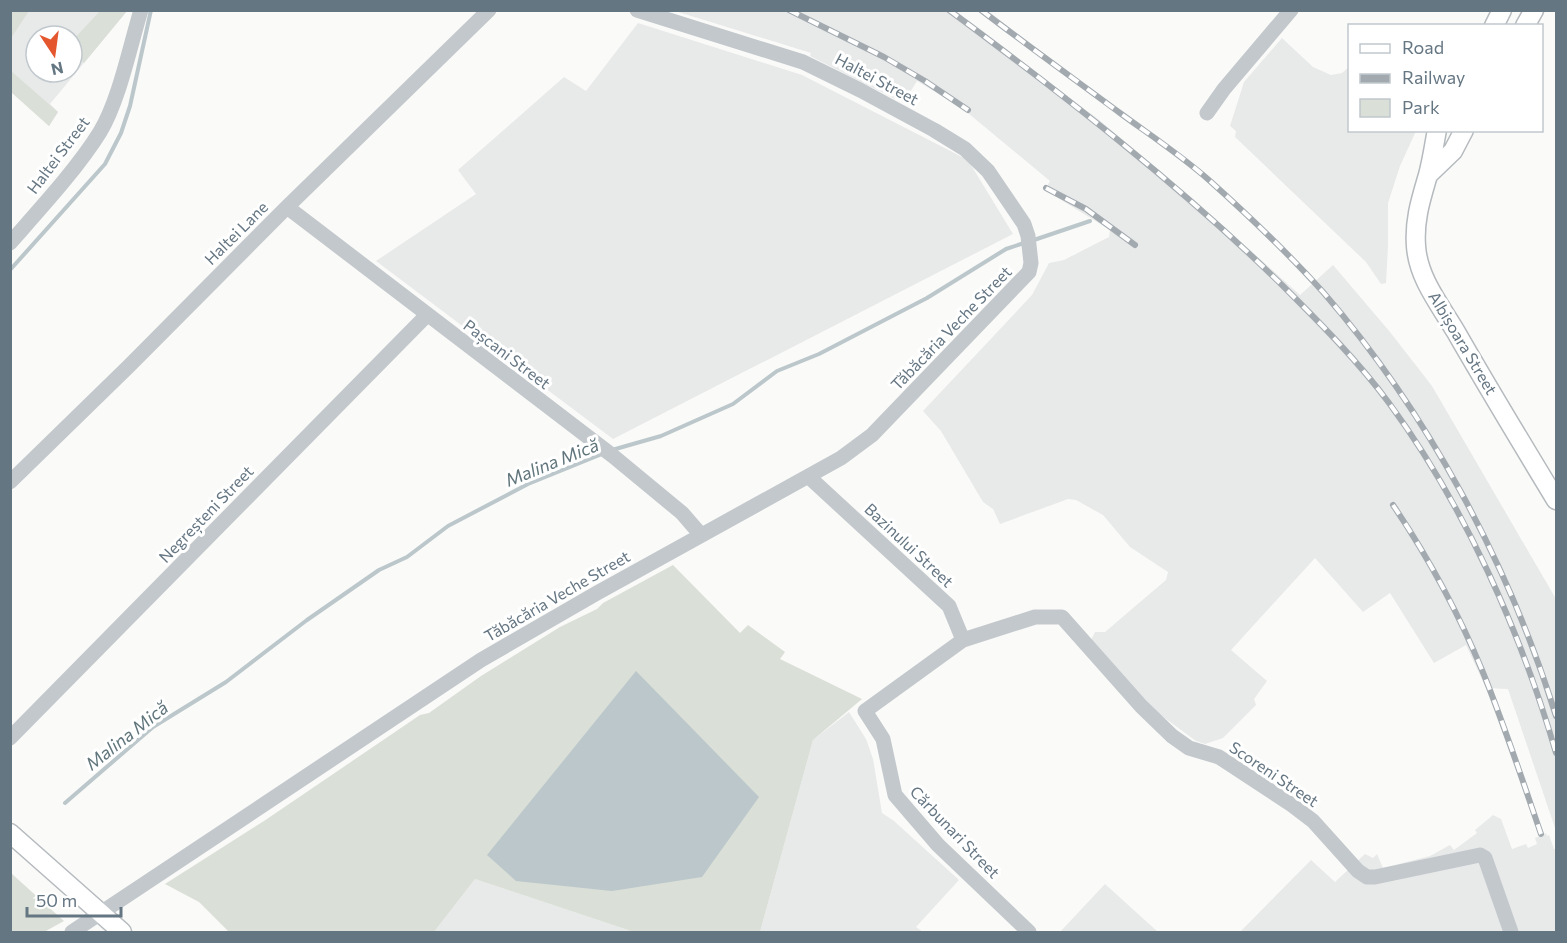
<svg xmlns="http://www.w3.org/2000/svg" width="1567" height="943" font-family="Commissioner,sans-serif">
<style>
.built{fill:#e8e9e9;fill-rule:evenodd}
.green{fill:#dadfd7}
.water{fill:#bbc7cb}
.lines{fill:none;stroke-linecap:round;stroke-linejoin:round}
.stream{stroke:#bbc7cb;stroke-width:4}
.major-casing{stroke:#b5babe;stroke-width:21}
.minor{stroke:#c3c8cc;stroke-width:15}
.major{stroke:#fff;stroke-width:18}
.rail-casing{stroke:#a2aab0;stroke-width:6}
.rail{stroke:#fff;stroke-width:4;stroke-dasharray:11;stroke-linecap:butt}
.labels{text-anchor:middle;stroke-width:6;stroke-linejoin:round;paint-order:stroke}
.street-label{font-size:16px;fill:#657683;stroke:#fff}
.water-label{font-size:18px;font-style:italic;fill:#60757c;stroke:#fff}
</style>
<rect width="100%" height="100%" fill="#fafaf8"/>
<path class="built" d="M11 11H127L50 104 58 112 49 126 11 92ZM36 36H72V72H36Z
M675 11H951L1098 119 1210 214 1300 295 1333 265 1390 332 1432 386 1556 599V831L1508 689 1486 688 1466 645 1434 663 1390 593 1363 612 1315 558 1231 650 1267 681 1254 699 1256 705 1223 738 1205 744 1196 741 1158 713 1092 644 1091 640 1095 632H1105L1166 580 1168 572 1130 547 1103 515 1076 500 1068 499 1000 524 993 509 983 502 941 431 923 411 1032 295 1049 263 1064 260 1109 237 1110 230 1045 190 1050 181 962 108 917 81 907 97 899 93 895 99 810 56 811 53Z
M638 23 802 75 968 160 1013 234 613 439 376 261 476 194 458 170 564 77 586 91Z
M1282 38 1313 67 1331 75 1342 73 1349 67 1350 130 1416 131 1400 166 1388 203V246L1386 283 1381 284 1366 262 1235 137 1236 131 1230 126 1244 82Z
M849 712 866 739 873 759 882 813 894 821 959 880 916 927 923 932H760L813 740Z
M1493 815 1501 819 1512 849 1526 844 1528 848 1537 844 1535 838 1546 833 1547 836 1549 835 1554 849H1556V932H1240L1311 860 1335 882 1365 854 1373 858 1377 854 1383 868 1430 856 1450 845 1454 850 1477 833 1475 830Z
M475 879 634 932H434Z
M1105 884 1158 932H1060Z"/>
<path class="green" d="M11 10 29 11 11 38 10 11Z
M100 11H127L84 63 77 57 73 61 72 41Z
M11 71 58 112 49 126 11 92Z
M673 565 740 633 748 625 785 652 780 659 862 699 813 740 760 932H634L475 879 434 932H229L199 902 165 884 264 821 420 715 429 713 481 676 560 627 597 609 603 603Z
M11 873 64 921 44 932H11Z"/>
<path class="water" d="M636 671 759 797 702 877 612 891 516 881 487 855Z"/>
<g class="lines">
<path class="stream" d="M1031 241 1090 221
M10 270 105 164 121 133 130 106 151 10
M612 450 661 436 733 404 777 371 819 354 927 298 1006 249 1024 243
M65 803 153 727 226 682 307 620 379 570 407 557 448 526 528 484 602 454"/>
<g class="major-casing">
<path id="major" d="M1494 26 1502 10
M1525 26 1534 10
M1437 130C1434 145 1432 160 1428 175 1421 199 1414 220 1416 246 1418 278 1440 305 1456 332 1488 388 1522 444 1556 500
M1428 175 1453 151 1464 130
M10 833 122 932"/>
</g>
<path class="minor" d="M1207 113 1224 89 1291 10
M287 207 613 456 682 513 701 535
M10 243C39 210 77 169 100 132 119 101 130 46 141 10
M809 477 949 606 963 640
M10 482 129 366 287 207 489 10
M10 738 427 315
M72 932 481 660 597 593 841 458 872 435 1029 272 1031 263 1028 236 1024 224 988 171 965 149 934 130 860 90 803 62 637 10
M1029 932 938 845 895 795 883 739 865 711 963 640 1035 617H1062L1141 706 1172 736 1189 748 1219 757 1292 805 1313 821 1358 871 1367 877H1375L1480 855 1485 858 1511 932"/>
<use href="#major" class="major"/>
<g class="rail-casing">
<path id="rail" d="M789 10 884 57 925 81 968 110
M949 10C1065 96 1180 185 1283 286 1320 323 1358 361 1389 403 1464 505 1521 632 1556 753
M981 10C1027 45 1074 79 1120 113 1150 135 1182 156 1210 181 1249 216 1288 253 1323 292 1427 412 1509 564 1556 716
M1046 188 1086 209 1135 245
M1393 505C1428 557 1458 612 1482 670 1504 724 1522 779 1541 834"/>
</g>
<use href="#rail" class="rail"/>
</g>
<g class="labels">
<g class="street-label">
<text transform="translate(877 79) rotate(28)" y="6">Haltei Street</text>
<text transform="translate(58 155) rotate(-53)" y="6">Haltei Street</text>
<text transform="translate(236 233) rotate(-45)" y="6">Haltei Lane</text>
<text transform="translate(951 328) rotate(-46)" y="6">Tăbăcăria Veche Street</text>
<text transform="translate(1463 343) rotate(59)" y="6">Albișoara Street</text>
<text transform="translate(507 354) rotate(37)" y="6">Pașcani Street</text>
<text transform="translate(206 514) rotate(-46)" y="6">Negreșteni Street</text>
<text transform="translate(909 545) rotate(43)" y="6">Bazinului Street</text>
<text transform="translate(557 596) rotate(-30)" y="6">Tăbăcăria Veche Street</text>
<text transform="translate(1274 774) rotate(34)" y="6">Scoreni Street</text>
<text transform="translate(955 832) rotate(46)" y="6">Cărbunari Street</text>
</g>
<g class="water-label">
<text transform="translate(552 463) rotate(-22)" y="6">Malina Mică</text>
<text transform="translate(127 736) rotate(-38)" y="6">Malina Mică</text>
</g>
</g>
<rect width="1567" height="943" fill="none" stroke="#657683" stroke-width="24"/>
<rect x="1348" y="24" width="195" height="108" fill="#ffffff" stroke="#c1c8cd" stroke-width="1.5"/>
<rect x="1360" y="44" width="30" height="9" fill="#ffffff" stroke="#c1c8cd" stroke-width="1.5"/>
<text x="1402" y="54" font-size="18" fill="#657683">Road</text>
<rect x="1360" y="74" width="30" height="9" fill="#a2aab0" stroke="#c1c8cd" stroke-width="1.5"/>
<text x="1402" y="84" font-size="18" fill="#657683">Railway</text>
<rect x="1360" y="99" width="30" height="18" fill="#dadfd7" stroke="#c1c8cd" stroke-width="1.5"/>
<text x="1402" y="114" font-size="18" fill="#657683">Park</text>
<g transform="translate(54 54) rotate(167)"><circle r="28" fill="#ffffff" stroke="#c1c8cd" stroke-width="1.5"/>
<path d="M0-4.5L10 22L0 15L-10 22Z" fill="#e4572e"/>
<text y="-9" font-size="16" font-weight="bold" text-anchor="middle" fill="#657683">N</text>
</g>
<path d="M27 907v9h94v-9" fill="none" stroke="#657683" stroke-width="3"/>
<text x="36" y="907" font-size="18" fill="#657683" stroke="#ffffff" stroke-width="4.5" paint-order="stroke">50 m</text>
</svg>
